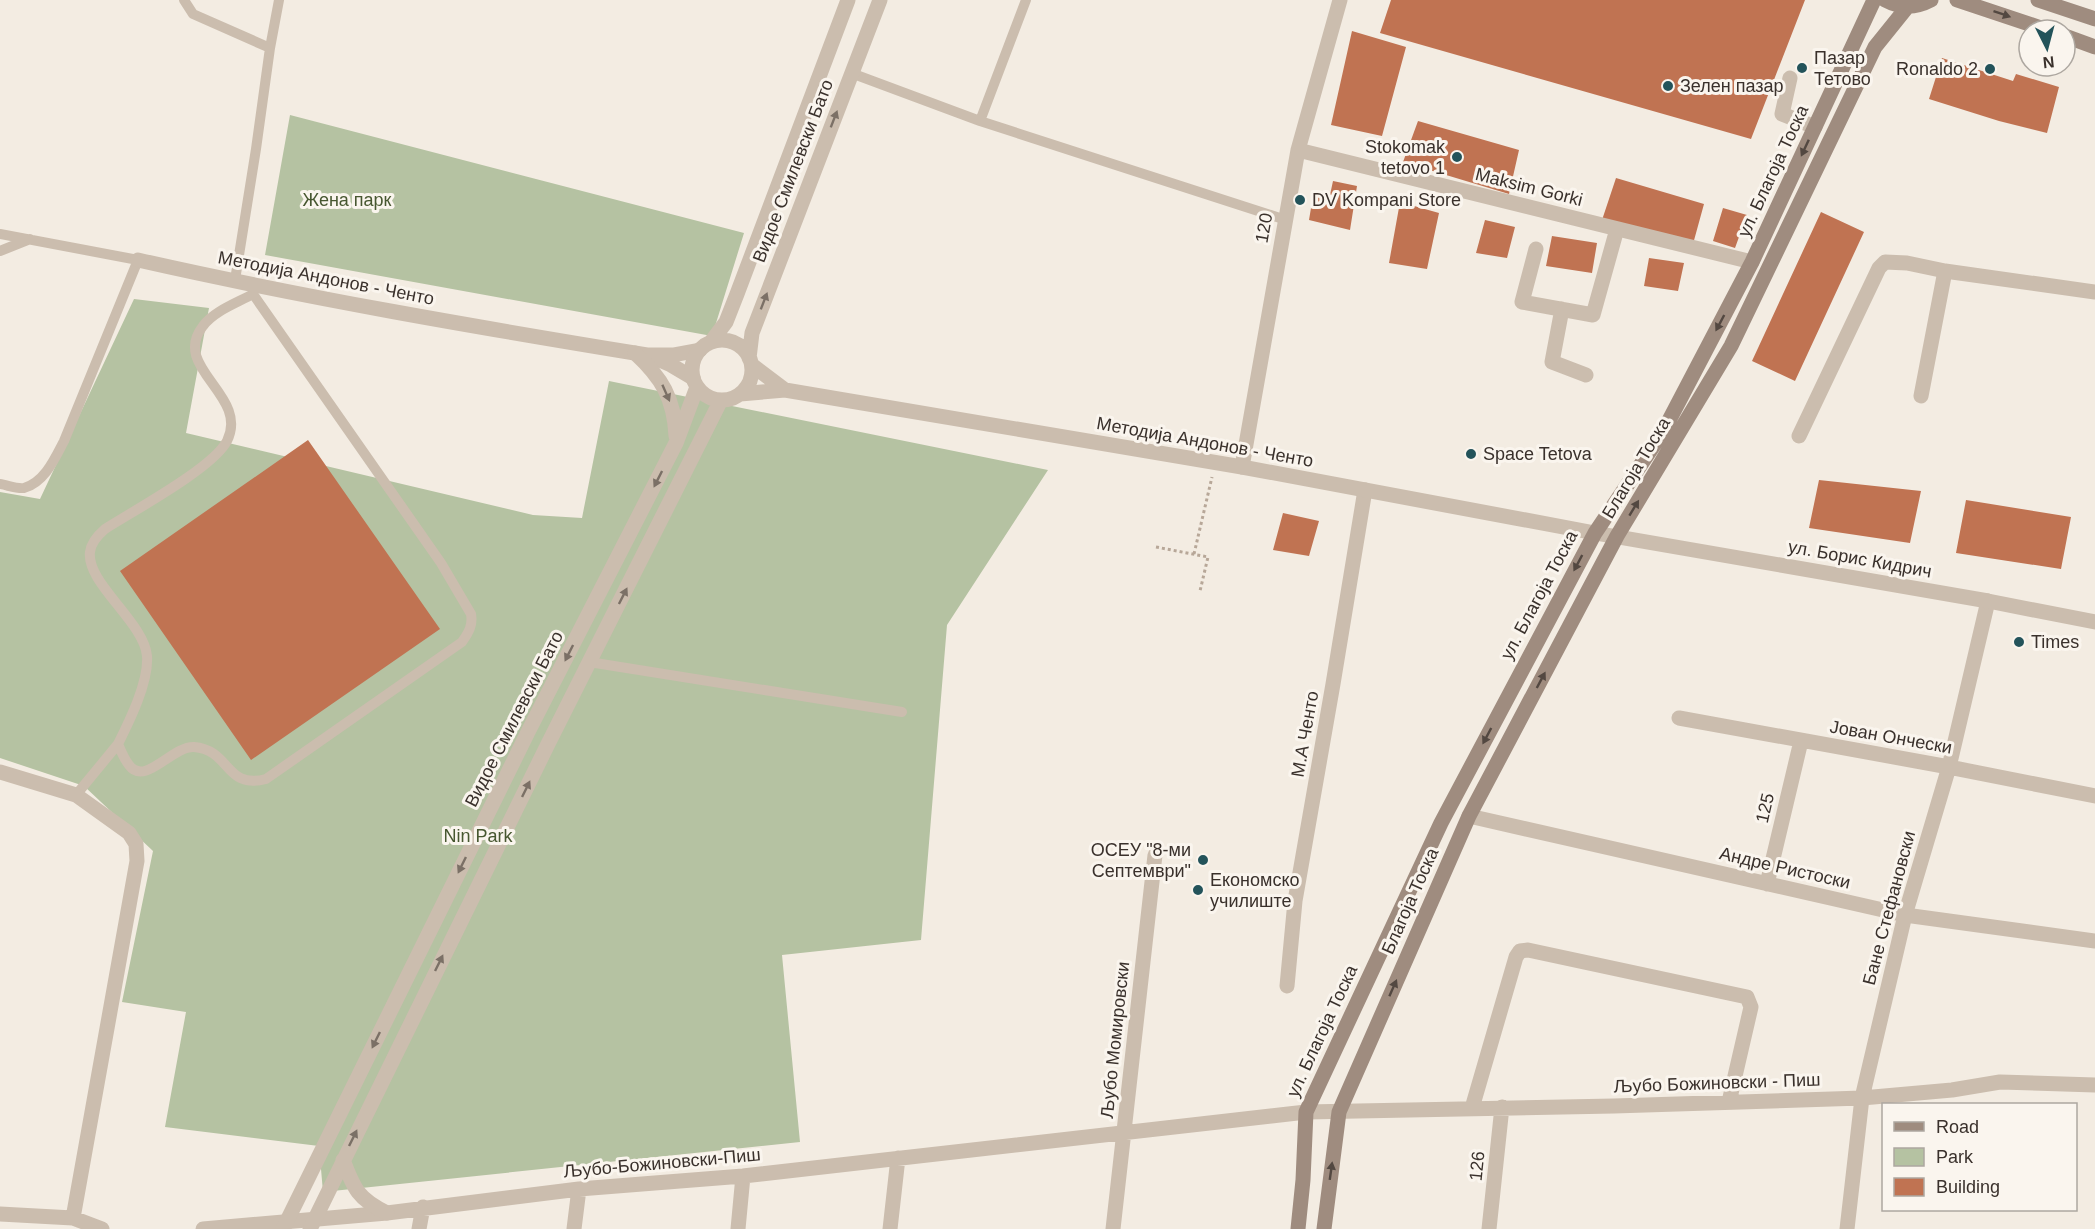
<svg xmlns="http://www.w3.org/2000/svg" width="2095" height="1229" font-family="Helvetica,sans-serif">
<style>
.green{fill:#b5c2a2}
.building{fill:#c07352}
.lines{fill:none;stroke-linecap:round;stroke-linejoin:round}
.path{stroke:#b7a798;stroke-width:3;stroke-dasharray:3 3;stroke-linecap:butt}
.service{stroke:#cbbdae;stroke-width:10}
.minor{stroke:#cbbdae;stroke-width:15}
.tertiary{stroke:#cbbdae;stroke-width:15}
.secondary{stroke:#9f8c7f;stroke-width:15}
.oneway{fill:#534841}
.oneway2{fill:#7b7066}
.poi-dot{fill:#23535a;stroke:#faf5ee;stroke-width:2}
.labels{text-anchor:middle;stroke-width:6;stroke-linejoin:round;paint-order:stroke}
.poi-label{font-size:18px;fill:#3a312c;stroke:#faf5ee;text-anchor:start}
.street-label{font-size:18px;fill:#3a312c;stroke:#faf5ee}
.park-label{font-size:18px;fill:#475730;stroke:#faf5ee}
</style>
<rect width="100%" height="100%" fill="#f3ece2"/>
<path class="green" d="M290 115 744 233 712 336 265 255Z
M134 299 209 308 186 433 533 515 582 518 609 381 1048 470 947 625 921 940 782 955 800 1142 323 1192 319 1146 165 1127 186 1012 122 1002 153 851 84 786 0 758V492L40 499Z"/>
<path class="building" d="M1391 0H1805L1751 139 1380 33Z
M1352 31 1406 47 1382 136 1331 125Z
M1942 58 2013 81 2016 74 2059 87 2047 133 1999 121 1929 99Z
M1418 121 1519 150 1509 194 1403 162Z
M1616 178 1704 204 1693 244 1601 223Z
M1333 181 1357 186 1350 230 1309 220 1314 190 1330 195Z
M1400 202 1439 213 1427 269 1389 263Z
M1723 208 1747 215 1735 248 1713 241Z
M1821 212 1864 232 1795 381 1752 361Z
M1485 220 1515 227 1507 258 1476 253Z
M1552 236 1597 243 1592 273 1546 266Z
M1649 258 1684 263 1678 291 1644 286Z
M308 440 440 629 251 760 120 571Z
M1819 480 1921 491 1910 543 1809 528Z
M1966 500 2071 517 2061 569 1956 553Z
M1283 513 1319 521 1309 556 1273 550Z"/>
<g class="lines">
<path class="path" d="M1156 547 1208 557 1200 591
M1194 554 1212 477"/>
<path class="service" d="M184 0 193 14 270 48
M851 73 980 121 1286 220
M980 121 1026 0
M0 234 138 260 64 441C55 458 45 482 24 488 17 489 7 485 0 484
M0 251 30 239
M235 280 256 149 270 48 279 0
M589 662 902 712
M118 744C129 722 149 682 147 656 144 622 86 583 90 552 91 542 98 535 105 529 133 511 213 468 227 441 250 395 170 368 203 326 214 311 237 303 253 294
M76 795 118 744C121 751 124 759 129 765 145 787 172 746 194 747 231 750 225 790 266 779L462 642C469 632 473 625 471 614L441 563 253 294 252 284"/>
<path class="minor" d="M1790 78 1782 114 1815 127
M1298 150 1752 262
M1536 249 1522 302 1593 315 1617 229
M138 260C306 298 476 327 647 355H673L700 350
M1562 309 1552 362 1586 375
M655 358 671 365 693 378
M1921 396 1945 271
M1799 436 1879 268 1885 262 1907 263 1945 271 2095 292
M1242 467 1298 150 1340 0
M1679 718 1949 767 2095 796
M0 772 76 795 129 833 136 844 137 861 73 1218
M1469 816 1905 915 2095 941
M1767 884 1801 741
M1287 986 1295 901 1333 684 1365 490
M1472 1108 1516 957 1520 951 1528 950 1747 997 1751 1007 1729 1102
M0 1214 73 1218 102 1229
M203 1229 387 1213 579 1189 743 1176 1306 1112 1614 1106 1862 1098 1952 1090 2000 1082 2095 1085
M419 1229 423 1207
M574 1229 579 1189
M738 1229 743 1176
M890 1229 898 1158
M1113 1229 1155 855
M1489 1229 1502 1107
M1847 1229 1862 1098 1905 915 1949 767 1988 601"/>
<path class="tertiary" d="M692 370a30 30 0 1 1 60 0a30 30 0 1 1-60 0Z
M711 342 726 322 737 294 848 0
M635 353C662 378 674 398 676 436
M749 358 752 333 880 0
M752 365 785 390
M740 394 785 390 1242 467 1595 533 1988 601 2095 622
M343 1160C354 1189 358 1199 387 1213
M283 1229 528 732 676 443 697 387
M310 1229 547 746 721 400"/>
<path class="secondary" d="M1885 0C1900 8 1916 8 1931 0
M1957 0 2047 30
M2038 0 2095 19
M2065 36 2095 47
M1298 1229 1303 1180 1306 1112 1441 823 1595 533 1664 430 1752 262 1874 0
M1324 1229 1339 1112 1469 816 1617 536 1731 346 1875 47 1908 6"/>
</g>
<defs><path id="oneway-solid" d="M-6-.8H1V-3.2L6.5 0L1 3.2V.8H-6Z" transform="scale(1.5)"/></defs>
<g class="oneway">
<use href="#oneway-solid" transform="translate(2002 14) rotate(19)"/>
<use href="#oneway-solid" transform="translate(1805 148) rotate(115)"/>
<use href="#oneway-solid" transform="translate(1720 323) rotate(118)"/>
<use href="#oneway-solid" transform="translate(1634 508) rotate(-59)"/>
<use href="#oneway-solid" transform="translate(1578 563) rotate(118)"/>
<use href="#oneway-solid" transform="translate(1541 680) rotate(-62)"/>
<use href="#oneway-solid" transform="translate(1487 736) rotate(118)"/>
<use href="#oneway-solid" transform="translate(1393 988) rotate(-66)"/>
<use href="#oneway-solid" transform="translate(1331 1171) rotate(-82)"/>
</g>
<g class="oneway2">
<use href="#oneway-solid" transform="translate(834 119) rotate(-69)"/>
<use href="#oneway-solid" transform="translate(764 301) rotate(-69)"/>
<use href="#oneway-solid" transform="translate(666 393) rotate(66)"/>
<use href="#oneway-solid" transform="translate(658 479) rotate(117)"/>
<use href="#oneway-solid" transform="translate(623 596) rotate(-63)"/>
<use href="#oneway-solid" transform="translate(569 653) rotate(117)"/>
<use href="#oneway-solid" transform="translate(526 789) rotate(-64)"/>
<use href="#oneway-solid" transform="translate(462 865) rotate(116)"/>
<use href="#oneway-solid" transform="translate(439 963) rotate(-64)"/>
<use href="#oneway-solid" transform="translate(376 1040) rotate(116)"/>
<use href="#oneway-solid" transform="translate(353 1138) rotate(-64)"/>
</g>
<g class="poi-dot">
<circle cx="1802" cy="68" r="6"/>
<circle cx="1990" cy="69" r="6"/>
<circle cx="1668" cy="86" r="6"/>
<circle cx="1457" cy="157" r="6"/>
<circle cx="1300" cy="200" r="6"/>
<circle cx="1471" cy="454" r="6"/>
<circle cx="2019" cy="642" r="6"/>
<circle cx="1203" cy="860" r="6"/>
<circle cx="1198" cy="890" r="6"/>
</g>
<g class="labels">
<g class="poi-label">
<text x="1814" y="64">Пазар<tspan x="1814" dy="21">Тетово</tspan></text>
<text x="1978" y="75" text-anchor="end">Ronaldo 2</text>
<text x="1680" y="92">Зелен пазар</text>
<text x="1445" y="153" text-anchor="end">Stokomak<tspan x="1445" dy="21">tetovo 1</tspan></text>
<text x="1312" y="206">DV Kompani Store</text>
<text x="1483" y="460">Space Tetova</text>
<text x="2031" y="648">Times</text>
<text x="1191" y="856" text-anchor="end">ОСЕУ "8-ми<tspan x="1191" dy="21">Септември"</tspan></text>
<text x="1210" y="886">Економско<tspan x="1210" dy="21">училиште</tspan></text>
</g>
<g class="street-label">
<text transform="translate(793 171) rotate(-69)" y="6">Видое Смилевски Бато</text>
<text transform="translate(1773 171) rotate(-65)" y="6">ул. Благоја Тоска</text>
<text transform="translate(1529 187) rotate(14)" y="6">Maksim Gorki</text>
<text transform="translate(1264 228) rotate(-80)" y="6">120</text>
<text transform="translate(326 278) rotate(11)" y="6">Методија Андонов - Ченто</text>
<text transform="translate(1205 442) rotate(10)" y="6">Методија Андонов - Ченто</text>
<text transform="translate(1636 468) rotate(-59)" y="6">Благоја Тоска</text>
<text transform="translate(1860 559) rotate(10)" y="6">ул. Борис Кидрич</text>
<text transform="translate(1539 595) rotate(-62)" y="6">ул. Благоја Тоска</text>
<text transform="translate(514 719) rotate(-63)" y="6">Видое Смилевски Бато</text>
<text transform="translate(1305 734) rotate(-80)" y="6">М.А Ченто</text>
<text transform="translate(1891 737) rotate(10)" y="6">Јован Ончески</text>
<text transform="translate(1765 808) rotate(-77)" y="6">125</text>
<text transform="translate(1785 868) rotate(13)" y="6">Андре Ристоски</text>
<text transform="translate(1410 901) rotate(-66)" y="6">Благоја Тоска</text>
<text transform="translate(1889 908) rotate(-75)" y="6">Бане Стефановски</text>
<text transform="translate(1322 1031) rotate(-65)" y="6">ул. Благоја Тоска</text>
<text transform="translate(1115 1040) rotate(-84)" y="6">Љубо Момировски</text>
<text transform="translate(1717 1083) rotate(-2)" y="6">Љубо Божиновски - Пиш</text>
<text transform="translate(662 1163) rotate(-5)" y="6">Љубо-Божиновски-Пиш</text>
<text transform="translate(1477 1166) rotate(-84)" y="6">126</text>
</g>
<g class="park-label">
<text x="347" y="206">Жена парк</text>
<text x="478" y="842">Nin Park</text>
</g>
</g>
<rect x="1882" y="1103" width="195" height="108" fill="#faf5ee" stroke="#ada7a0" stroke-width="1.5"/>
<rect x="1894" y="1122" width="30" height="9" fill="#9f8c7f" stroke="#ada7a0" stroke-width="1.5"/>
<text x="1936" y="1133" font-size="18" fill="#3a312c">Road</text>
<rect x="1894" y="1148" width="30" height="18" fill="#b5c2a2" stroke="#ada7a0" stroke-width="1.5"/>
<text x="1936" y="1163" font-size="18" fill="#3a312c">Park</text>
<rect x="1894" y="1178" width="30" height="18" fill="#c07352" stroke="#ada7a0" stroke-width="1.5"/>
<text x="1936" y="1193" font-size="18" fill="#3a312c">Building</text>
<g transform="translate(2047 48) rotate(174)"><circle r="28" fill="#faf5ee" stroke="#ada7a0" stroke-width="1.5"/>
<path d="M0-4.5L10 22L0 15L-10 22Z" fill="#23535a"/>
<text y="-9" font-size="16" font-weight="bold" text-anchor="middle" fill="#3a312c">N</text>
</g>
</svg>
